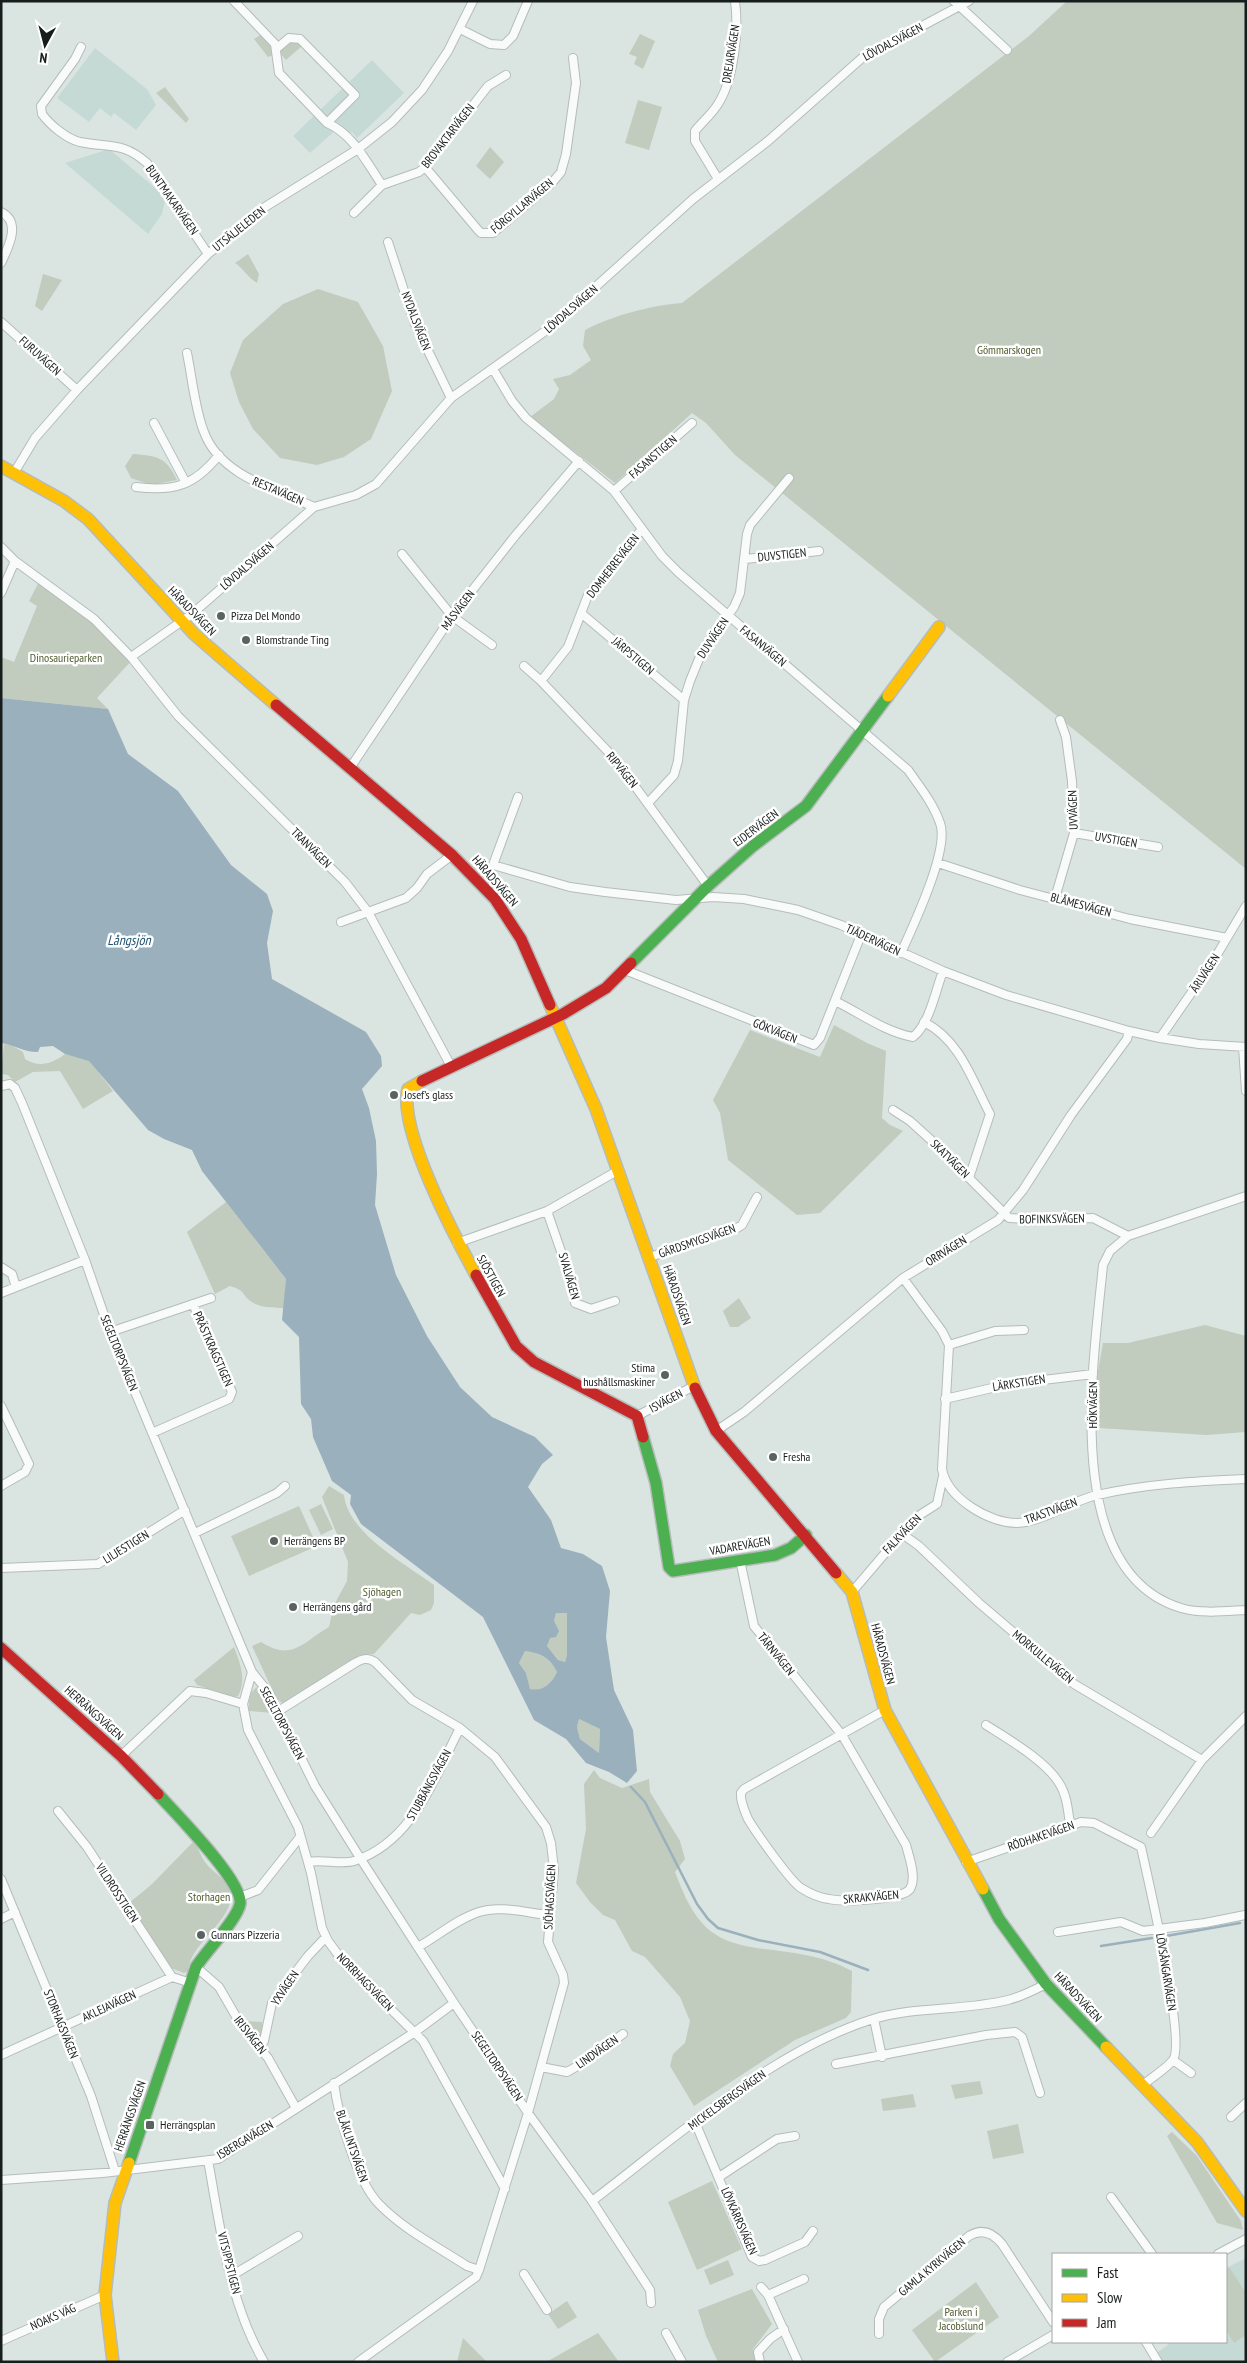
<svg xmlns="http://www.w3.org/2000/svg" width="1247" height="2363" font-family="'PT Sans Narrow',sans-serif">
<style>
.built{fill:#c6dad5}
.green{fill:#c1cbbe}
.water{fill:#9ab0bc;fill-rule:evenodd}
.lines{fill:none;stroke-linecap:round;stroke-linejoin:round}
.stream{stroke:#9ab0bc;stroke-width:2.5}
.street-casing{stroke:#b5bcba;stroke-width:10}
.fast-casing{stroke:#b5bcba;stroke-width:14}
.slow-casing{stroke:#b5bcba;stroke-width:14}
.jam-casing{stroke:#b5bcba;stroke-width:14}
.street{stroke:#f9fbfb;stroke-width:8}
.fast{stroke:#4caf50;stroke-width:11}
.slow{stroke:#ffc107;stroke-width:11}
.jam{stroke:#c62828;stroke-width:11}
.poi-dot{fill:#5b6361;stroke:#fff;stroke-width:2}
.labels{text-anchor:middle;stroke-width:5;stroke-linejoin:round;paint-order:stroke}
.street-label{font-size:12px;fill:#161d1c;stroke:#fff}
.park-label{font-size:12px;fill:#4f5d2e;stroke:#fff}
.poi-label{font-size:12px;fill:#161d1c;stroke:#fff;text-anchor:start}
.water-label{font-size:14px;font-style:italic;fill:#245673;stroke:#fff}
</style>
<rect width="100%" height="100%" fill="#dae5e2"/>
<path class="built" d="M95 48 147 89 156 105 136 130 114 113 111 117 100 108 89 122 57 98Z
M372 60 404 93 357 138 352 132 344 138 337 129 310 153 293 136Z
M109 149 166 197 162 214 148 234 65 163Z
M1246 2258V2362H1160L1155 2354 1168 2345 1167 2342H1226V2268Z"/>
<path class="green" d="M1067 1H1246V869L735 455 706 423 692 413 615 483 530 417 554 399 559 389 553 379 570 375 591 360 583 346 585 330C611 316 653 305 682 303L1029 36Z
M262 34 270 44 273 55 268 57 254 39Z
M640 34 655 41 643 69 634 64 637 57 629 54Z
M292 41H297L302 46 286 60 279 52Z
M165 87 189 119 186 123 156 93Z
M638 100 662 107 649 150 625 143Z
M490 147 504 162 490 179 476 166Z
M248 254 259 274 257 283C248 278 244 269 235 263Z
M43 274 62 280 42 311 35 306Z
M318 289 358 302 383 346 392 391 371 439 344 457 317 465 280 458 253 429 239 402 230 373 243 340 283 304Z
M133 454C158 456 166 457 177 480L151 485 131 478 125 466Z
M40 580 94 619 133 659 97 698 108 709 1 698V657L14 662 37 606 29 601Z
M834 1025 867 1043 886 1051 882 1118 890 1125 903 1131 820 1213 797 1215 728 1160 720 1113 713 1100 750 1030 820 1057Z
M4 1044 11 1045 23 1052 25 1059C39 1068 52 1064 65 1054L89 1060 113 1091 83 1109 60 1071 33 1072 15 1082 8 1075 1 1074Z
M226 1202 286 1279 284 1308C274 1308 260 1308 252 1302 241 1295 247 1291 230 1286L215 1294 187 1232Z
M739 1298 751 1318 738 1327H730L723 1311Z
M1205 1325 1246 1336V1432L1206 1435 1099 1428 1097 1377 1103 1343H1128Z
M329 1486 344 1495C348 1533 404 1563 434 1585V1603L431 1610 420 1615 411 1613 374 1654C345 1654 310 1693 282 1703L276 1698 252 1646 261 1642C292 1662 303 1642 329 1627L334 1605 347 1581 348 1562 322 1497Z
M321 1504 333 1529 321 1535 309 1510Z
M299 1506 317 1546 249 1576 231 1536Z
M556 1613H567V1655L565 1662 558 1660 547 1646Z
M234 1647C240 1663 247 1680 238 1696L234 1697 197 1685 194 1680Z
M525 1651C540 1653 550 1658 557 1672 552 1683 543 1692 530 1690L526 1673 519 1663Z
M257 1687 265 1694 274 1713 249 1711C249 1702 248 1693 257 1687Z
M579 1719 600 1729 599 1753 580 1739 577 1727Z
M594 1770 600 1778 622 1788 649 1779 650 1792 680 1841 685 1859 675 1872C682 1890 689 1908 702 1923 728 1952 770 1947 805 1955 822 1958 837 1963 852 1971L851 2012 846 2018 795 2040 694 2106 670 2066 673 2054 685 2043 690 2021 680 1997 645 1957 632 1951 615 1920 603 1915 590 1902 576 1883 586 1829 584 1784Z
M194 1841C198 1848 201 1856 205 1862 212 1872 227 1879 230 1891 237 1919 190 1942 188 1971L184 1973 171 1968 129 1903 151 1885Z
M243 2021 262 2022V2038L255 2035Z
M980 2081 983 2094 955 2099 951 2085Z
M913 2094 916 2107 883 2111 881 2099Z
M1018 2124 1024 2153 993 2159 987 2131Z
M1172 2132 1197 2156 1241 2221 1243 2230 1217 2223 1167 2136Z
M712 2181 742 2249 697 2270 668 2202Z
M728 2260 734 2275 710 2285 704 2270Z
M1229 2267 1246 2293V2335L1234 2343 1226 2330V2270Z
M976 2282 999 2317 935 2362 912 2330Z
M752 2289 772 2324 753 2349 756 2362H718L706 2336 698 2310Z
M567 2301 577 2317 558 2329 548 2314Z
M598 2333 619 2362H546Z
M463 2338 487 2362H457Z"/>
<path class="water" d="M1 698 108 709 128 754 178 791 231 865 267 894 273 911 267 943 272 979 366 1032 381 1056 382 1066 362 1089 369 1108 376 1141 377 1174 375 1205 396 1275 427 1336 460 1387 492 1417 535 1437 553 1455 542 1464 528 1487 551 1520 561 1548 583 1554 602 1566 610 1591 606 1637 614 1690 633 1730 637 1771 627 1783 609 1772 586 1763 566 1739 534 1720 483 1617 361 1524 350 1504 351 1495 332 1481 313 1437 311 1419 301 1404 299 1337 282 1320 286 1279 202 1171 192 1150 164 1139 148 1130 89 1061 65 1054 53 1046 40 1047 38 1052C23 1052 15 1045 1 1043ZM556 1613H567V1655L565 1662 558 1660 547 1646 550 1638 556 1637 559 1631 554 1621ZM525 1651C541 1653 550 1658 557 1672 552 1683 543 1692 530 1689L526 1673 519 1663ZM579 1719 600 1729 599 1753 580 1739 577 1727Z"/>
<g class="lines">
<path class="stream" d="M631 1787 645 1802 697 1904 708 1919 718 1928 758 1940 820 1952 868 1970
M1166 1936 1240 1923
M1101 1946 1152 1938"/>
<g class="street-casing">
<path id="street" d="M234 1 275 44 279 73 327 123C353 134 367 163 382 185
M954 1 1007 50
M460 29 490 44 504 45 513 36 528 1
M81 47 75 59 41 106 42 114C50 125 67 139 80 142 109 148 122 141 147 163L208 254
M276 49 289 38 300 39 355 95 327 123
M425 167 478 230 481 233H493L551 184 561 172 566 154 576 83 573 58
M718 179 695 141V131C702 122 712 114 718 104 734 79 739 31 735 1
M1 212C22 222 8 248 1 263
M354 213 382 185 419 172 425 167 488 86 506 75
M388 242 415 324 451 398
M1 322 77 390
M187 353C192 377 195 410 204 432 220 476 277 490 314 507
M493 369 512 401 526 418 614 491 662 556 679 573 908 770C920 787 933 803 940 823 950 849 913 926 901 953
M154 423 186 483
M14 473 35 438 77 390 208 254 265 207 358 149 392 122 422 90 448 51 473 1
M136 487C175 492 195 485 219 455
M614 491 692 423
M1 547 15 561 94 619 131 657 178 716 345 882 368 912 452 1068
M402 554 452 616 492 645
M745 559 819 551
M1 593 15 561
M581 613 684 700
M131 657 192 614 314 507 356 495 376 484 451 398 551 327 693 199 768 141 862 58 969 1
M524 666 541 681 615 759 708 886
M541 681 568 647 588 595 642 529
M350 768 452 616 515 536 579 461
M518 797 493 865 570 887 605 892 676 900 713 897 744 899 798 910 841 925 943 971 1006 995 1129 1031 1160 1038 1199 1044 1246 1047
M648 803 674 775 678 761 684 700 690 681 703 649 734 607 740 593 747 534 750 525 789 478
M1074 833 1158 847
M938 863 1020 890 1130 919 1227 938
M1055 898 1074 833 1072 781 1066 737 1060 720
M341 922 406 898 417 888 427 874 452 855
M625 970 814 1045 820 1038 861 935
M835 1001C860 1013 885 1032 913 1037 930 1023 935 992 943 971
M924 1022C960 1040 972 1080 990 1114L969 1178
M1160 1038 1212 963 1246 906
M1243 1047 1246 1091
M1 1086 10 1084 15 1088 22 1103 85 1260 110 1332 252 1672 269 1693 315 1786 362 1861 454 2003 528 2113 592 2201 650 2290 651 2303
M893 1110 910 1121 931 1140 1009 1218 1044 1220 1093 1218 1128 1236
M1246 1196 1128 1236 1110 1251 1103 1265C1094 1360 1059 1571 1181 1608 1201 1614 1226 1611 1246 1610
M547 1211 573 1286 575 1303 591 1309 615 1301
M457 1243 547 1211 619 1170
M650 1257 737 1228 742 1225 757 1197
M1 1267 12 1274 16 1287
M903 1278 942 1331 949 1345 942 1469C947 1498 990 1524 1018 1523 1045 1521 1071 1501 1097 1495 1146 1484 1196 1481 1246 1479
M1 1293 85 1260
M110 1332 211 1298
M949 1345 995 1331 1024 1330
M945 1399 1009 1384 1093 1374
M1 1406 29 1464 25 1472 1 1486
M637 1416 694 1386
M716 1431 744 1412 903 1278 998 1220 1023 1190 1071 1115 1127 1039 1129 1031
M152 1433 229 1399 232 1392 193 1304
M195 1533 277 1493 285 1486
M901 1533 919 1546 979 1603 1074 1684 1202 1760
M740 1560 754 1626 842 1735 906 1845C909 1857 917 1878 910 1889 903 1900 842 1902 829 1899 820 1898 809 1893 801 1888 790 1881 755 1831 748 1819 745 1812 740 1801 741 1793L744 1789 885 1710
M1 1568 98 1564 185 1510
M852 1592 915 1518 937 1504 943 1476
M252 1672 243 1704 248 1730 298 1827 311 1873 322 1928 328 1941 345 1964 423 2041 505 2189
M277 1712 355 1663C362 1659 367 1657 375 1662L412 1700 460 1728 495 1757 546 1827 551 1843 554 1870 548 1942 563 1975 564 1983 528 2113 479 2270 476 2277 358 2362
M986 1725C1008 1739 1046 1761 1059 1783 1067 1795 1068 1811 1070 1824
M121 1756 190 1691 206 1693 243 1704
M58 1811 87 1847 172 1977
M1151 1833 1202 1760 1246 1716
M308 1862C322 1859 341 1865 354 1861 413 1842 434 1778 460 1728
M966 1862 1081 1822 1094 1823 1141 1847C1148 1879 1186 2041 1173 2060 1166 2069 1152 2077 1143 2085
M1 1879 91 2096 115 2171
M240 1897 258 1890 300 1837
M1 1919 15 1912
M1058 1932 1121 1922 1143 1931 1205 1923 1245 1915
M418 1947C438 1936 457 1919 479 1912 500 1905 527 1913 549 1915
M196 1967 219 1987 241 2025 268 2058 296 2108
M874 2019 882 2057
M260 2047 264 2041 272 2003 308 1956 326 1937
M1 2055 172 1977 191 1983
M1173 2060 1191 2073
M836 2064 986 2035 1015 2032 1022 2037 1040 2093
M541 2067 567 2072 581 2064 623 2034
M334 2083C338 2115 357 2182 379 2204 404 2230 438 2247 467 2266L479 2270
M1231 2117 1246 2103
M695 2122 752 2257 759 2261 765 2260 805 2242 813 2231
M208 2160C220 2226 229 2303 264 2362
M719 2177 777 2139 795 2136
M1 2180 103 2173 218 2159 415 2032 454 2003
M1111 2197 1152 2254
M592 2201C675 2138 773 2050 873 2019 917 2006 964 2011 1008 2000 1021 1997 1034 1990 1046 1984
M1218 2254 1246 2239
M524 2274 547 2310
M231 2276 298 2236
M761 2287 768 2295 798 2362
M768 2295 804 2279
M666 2333 682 2362
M879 2334V2319L884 2307 969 2236C982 2228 993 2233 1002 2244L1053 2322
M1 2341 105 2295
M1146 2342 1158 2362
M760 2362 758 2352 770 2339 784 2329
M1007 2362 1053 2335"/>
</g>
<g class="fast-casing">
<path id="fast" d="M631 963 708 886 753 846 806 806 888 696
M643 1437 656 1483 669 1567 673 1571 775 1555 791 1548 806 1535
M983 1889 999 1919 1046 1984 1106 2047
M129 2163 196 1967C206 1951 237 1920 240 1904 244 1882 174 1812 158 1794"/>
</g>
<g class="slow-casing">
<path id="slow" d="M1 466 64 501 88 519 194 634 276 705
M888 696 939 627
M550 1005 596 1109 695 1388
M422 1081 408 1089C398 1130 455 1237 476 1275
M836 1573 852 1592 885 1710 983 1889
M1106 2047 1197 2142 1246 2211
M113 2362 105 2295 115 2203 129 2163"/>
</g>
<g class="jam-casing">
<path id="jam" d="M276 705 452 855 495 899 521 939 550 1005
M422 1081 563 1014 606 988 631 963
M476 1275 516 1346 534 1362 637 1416 643 1437
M695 1388 716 1431 836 1573
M1 1648 121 1756 158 1794"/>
</g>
<use href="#street" class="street"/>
<use href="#fast" class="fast"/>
<use href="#slow" class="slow"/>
<use href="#jam" class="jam"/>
</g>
<g class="poi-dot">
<circle cx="221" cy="616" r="5"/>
<circle cx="246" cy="640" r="5"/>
<circle cx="394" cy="1095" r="5"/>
<circle cx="665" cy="1375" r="5"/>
<circle cx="773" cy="1457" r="5"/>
<circle cx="274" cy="1541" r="5"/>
<circle cx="293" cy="1607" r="5"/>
<circle cx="201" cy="1935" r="5"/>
<rect x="145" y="2120" width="10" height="10" rx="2.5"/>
</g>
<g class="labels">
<g class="street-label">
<text transform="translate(893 42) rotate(-28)" y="4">LÖVDALSVÄGEN</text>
<text transform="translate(731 54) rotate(-81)" y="4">DREJARVÄGEN</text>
<text transform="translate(448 136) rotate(-52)" y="4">BROVAKTARVÄGEN</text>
<text transform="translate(172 200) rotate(55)" y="4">BUNTMAKARVÄGEN</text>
<text transform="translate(522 206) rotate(-40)" y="4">FÖRGYLLARVÄGEN</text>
<text transform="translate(239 229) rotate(-39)" y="4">UTSÄLJELEDEN</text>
<text transform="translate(571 309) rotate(-41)" y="4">LÖVDALSVÄGEN</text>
<text transform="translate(416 321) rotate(69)" y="4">NYDALSVÄGEN</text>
<text transform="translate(40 356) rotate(42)" y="4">FURUVÄGEN</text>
<text transform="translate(653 457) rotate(-41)" y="4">FASANSTIGEN</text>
<text transform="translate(278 491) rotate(23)" y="4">RESTAVÄGEN</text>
<text transform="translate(782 555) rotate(-6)" y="4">DUVSTIGEN</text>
<text transform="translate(247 566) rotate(-41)" y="4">LÖVDALSVÄGEN</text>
<text transform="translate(613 566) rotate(-52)" y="4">DOMHERREVÄGEN</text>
<text transform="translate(458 610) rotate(-53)" y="4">MÅSVÄGEN</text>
<text transform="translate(192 611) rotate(46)" y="4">HÄRADSVÄGEN</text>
<text transform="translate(713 638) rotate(-56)" y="4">DUVVÄGEN</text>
<text transform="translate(763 646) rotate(40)" y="4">FASANVÄGEN</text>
<text transform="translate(633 656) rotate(40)" y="4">JÄRPSTIGEN</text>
<text transform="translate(622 770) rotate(51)" y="4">RIPVÄGEN</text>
<text transform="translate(1073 810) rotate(-92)" y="4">UVVÄGEN</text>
<text transform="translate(756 828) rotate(-37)" y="4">EJDERVÄGEN</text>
<text transform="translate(1116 840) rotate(10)" y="4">UVSTIGEN</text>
<text transform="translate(311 848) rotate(45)" y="4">TRANVÄGEN</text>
<text transform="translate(495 881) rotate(49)" y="4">HÄRADSVÄGEN</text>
<text transform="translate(1081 905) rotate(15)" y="4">BLÅMESVÄGEN</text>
<text transform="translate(873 940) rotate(25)" y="4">TJÄDERVÄGEN</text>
<text transform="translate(1205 973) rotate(-57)" y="4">ÄRLVÄGEN</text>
<text transform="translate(775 1031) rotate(22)" y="4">GÖKVÄGEN</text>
<text transform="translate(950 1159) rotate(45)" y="4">SKATVÄGEN</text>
<text transform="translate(1052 1219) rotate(-1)" y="4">BOFINKSVÄGEN</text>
<text transform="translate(697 1241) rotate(-19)" y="4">GÄRDSMYGSVÄGEN</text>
<text transform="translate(946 1251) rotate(-32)" y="4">ORRVÄGEN</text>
<text transform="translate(491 1276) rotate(61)" y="4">SJÖSTIGEN</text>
<text transform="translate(569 1276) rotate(74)" y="4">SVALVÄGEN</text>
<text transform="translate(677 1295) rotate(71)" y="4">HÄRADSVÄGEN</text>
<text transform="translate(213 1349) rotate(66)" y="4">PRÄSTKRAGSTIGEN</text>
<text transform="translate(119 1353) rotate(68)" y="4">SEGELTORPSVÄGEN</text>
<text transform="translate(1019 1383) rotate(-9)" y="4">LÄRKSTIGEN</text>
<text transform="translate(666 1401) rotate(-28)" y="4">ISVÄGEN</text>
<text transform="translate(1093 1405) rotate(-90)" y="4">HÖKVÄGEN</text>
<text transform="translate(1051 1511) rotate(-20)" y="4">TRASTVÄGEN</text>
<text transform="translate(902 1534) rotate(-46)" y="4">FALKVÄGEN</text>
<text transform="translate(740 1546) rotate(-10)" y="4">VADAREVÄGEN</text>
<text transform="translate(126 1547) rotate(-32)" y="4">LILJESTIGEN</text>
<text transform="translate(776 1654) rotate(51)" y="4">TÄRNVÄGEN</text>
<text transform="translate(883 1654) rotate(75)" y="4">HÄRADSVÄGEN</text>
<text transform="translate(1043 1657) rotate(40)" y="4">MORKULLEVÄGEN</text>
<text transform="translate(94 1713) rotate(42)" y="4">HERRÄNGSVÄGEN</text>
<text transform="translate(282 1723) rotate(62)" y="4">SEGELTORPSVÄGEN</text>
<text transform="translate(429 1785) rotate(-61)" y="4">STUBBÄNGSVÄGEN</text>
<text transform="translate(1041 1836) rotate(-19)" y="4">RÖDHAKEVÄGEN</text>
<text transform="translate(117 1893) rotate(57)" y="4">VILDROSSTIGEN</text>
<text transform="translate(550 1897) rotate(-87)" y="4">SJÖHAGSVÄGEN</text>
<text transform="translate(871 1897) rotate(-5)" y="4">SKRAKVÄGEN</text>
<text transform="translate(1166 1972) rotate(81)" y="4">LÖVSÅNGARVÄGEN</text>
<text transform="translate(365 1982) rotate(46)" y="4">NORRHAGSVÄGEN</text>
<text transform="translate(285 1988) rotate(-56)" y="4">YXVÄGEN</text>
<text transform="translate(1078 1997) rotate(47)" y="4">HÄRADSVÄGEN</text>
<text transform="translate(109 2006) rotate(-25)" y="4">AKLEJAVÄGEN</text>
<text transform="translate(61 2024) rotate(68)" y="4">STORHAGSVÄGEN</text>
<text transform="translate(250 2035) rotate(52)" y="4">IRISVÄGEN</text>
<text transform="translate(597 2052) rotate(-35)" y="4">LINDVÄGEN</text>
<text transform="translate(497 2066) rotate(56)" y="4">SEGELTORPSVÄGEN</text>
<text transform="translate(727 2100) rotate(-36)" y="4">MICKELSBERGSVÄGEN</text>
<text transform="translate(130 2116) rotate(-71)" y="4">HERRÄNGSVÄGEN</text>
<text transform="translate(245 2140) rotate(-31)" y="4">ISBERGAVÄGEN</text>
<text transform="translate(352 2146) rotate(71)" y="4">BLÅKLINTSVÄGEN</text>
<text transform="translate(739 2221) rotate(66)" y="4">LÖVKÄRRSVÄGEN</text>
<text transform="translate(229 2263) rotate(76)" y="4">VITSIPPSTIGEN</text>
<text transform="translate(932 2267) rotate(-40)" y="4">GAMLA KYRKVÄGEN</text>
<text transform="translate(53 2317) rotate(-24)" y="4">NOAKS VÄG</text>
</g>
<g class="park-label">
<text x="1009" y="354">Gömmarskogen</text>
<text x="66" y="662">Dinosaurieparken</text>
<text x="382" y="1596">Sjöhagen</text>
<text x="209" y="1901">Storhagen</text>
<text x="961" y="2316">Parken i<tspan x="961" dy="14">Jacobslund</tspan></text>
</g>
<g class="poi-label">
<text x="231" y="620">Pizza Del Mondo</text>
<text x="256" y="644">Blomstrande Ting</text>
<text x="404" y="1099">Josef’s glass</text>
<text x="655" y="1372" text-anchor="end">Stima<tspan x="655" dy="14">hushållsmaskiner</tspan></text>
<text x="783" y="1461">Fresha</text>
<text x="284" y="1545">Herrängens BP</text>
<text x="303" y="1611">Herrängens gård</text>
<text x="211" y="1939">Gunnars Pizzeria</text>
<text x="160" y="2129">Herrängsplan</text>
</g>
<g class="water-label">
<text x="129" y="945">Långsjön</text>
</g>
</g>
<rect width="1247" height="2363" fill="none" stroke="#161d1c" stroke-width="5"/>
<rect x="1052" y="2253" width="175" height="90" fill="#ffffff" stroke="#a2a5a4"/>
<rect x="1062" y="2269" width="25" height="8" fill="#4caf50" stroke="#a2a5a4"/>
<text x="1097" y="2278" font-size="15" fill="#161d1c">Fast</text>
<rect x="1062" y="2294" width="25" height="8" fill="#ffc107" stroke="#a2a5a4"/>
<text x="1097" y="2303" font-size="15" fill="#161d1c">Slow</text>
<rect x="1062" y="2319" width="25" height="8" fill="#c62828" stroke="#a2a5a4"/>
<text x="1097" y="2328" font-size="15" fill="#161d1c">Jam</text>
<g transform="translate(45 45) rotate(187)" stroke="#ffffff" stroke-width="4" paint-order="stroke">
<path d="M0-4L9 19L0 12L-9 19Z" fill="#161d1c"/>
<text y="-8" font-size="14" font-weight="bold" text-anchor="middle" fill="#161d1c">N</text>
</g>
</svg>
